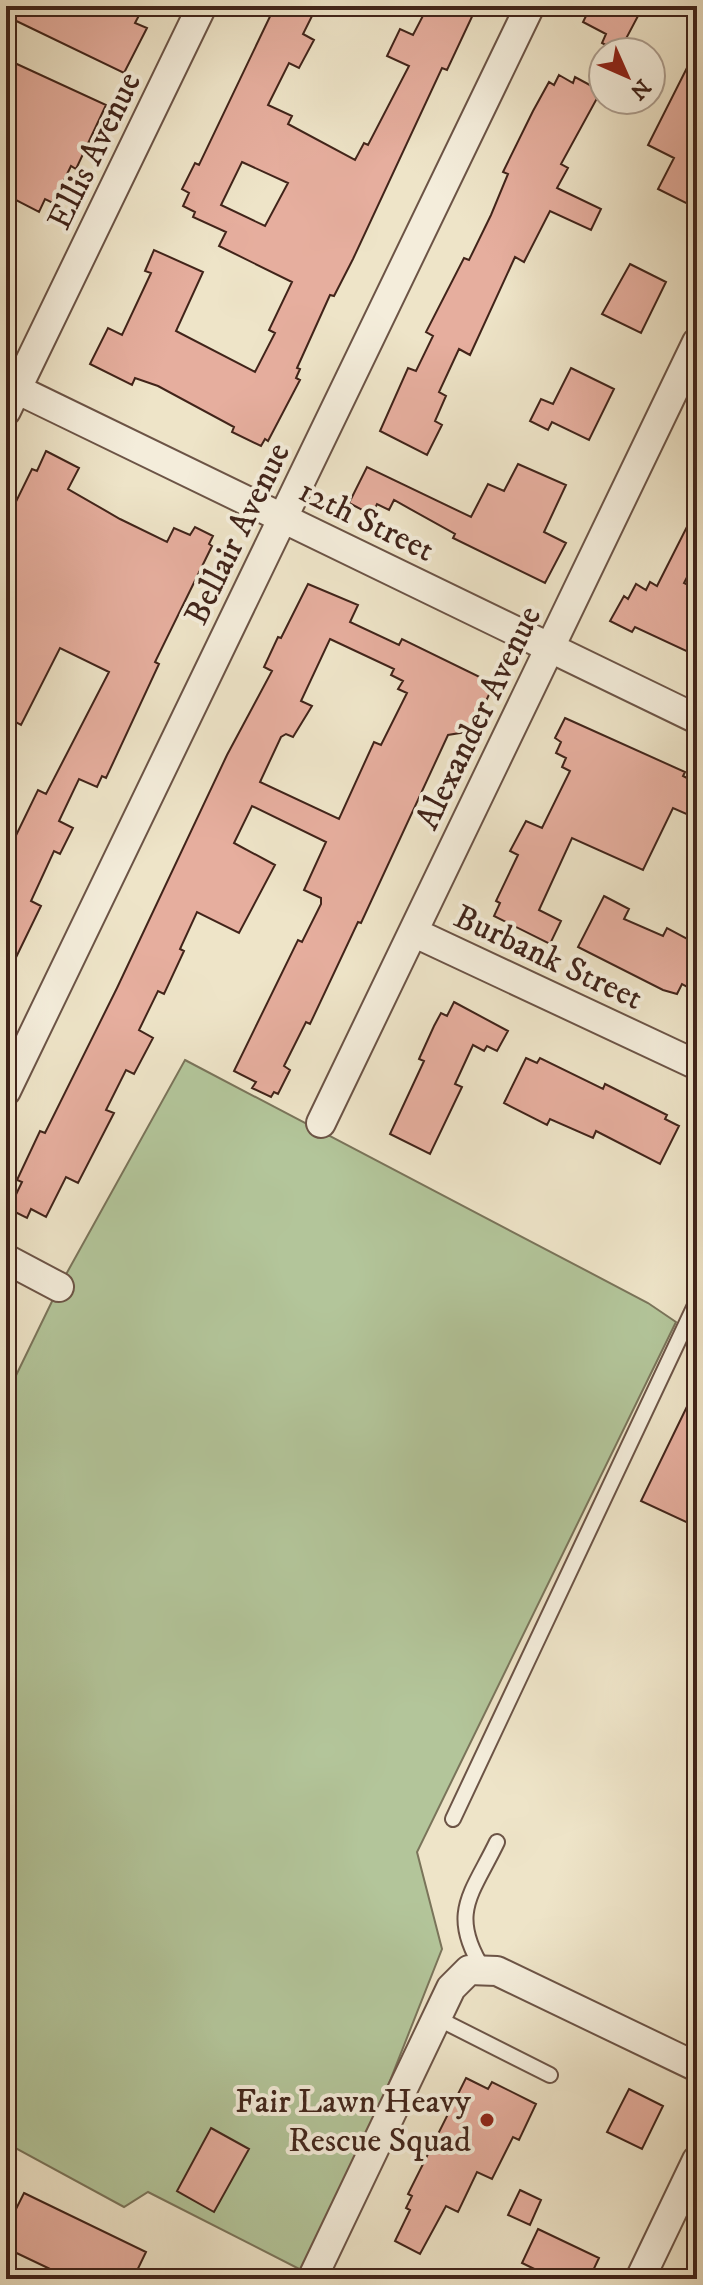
<svg xmlns="http://www.w3.org/2000/svg" width="703" height="2285" font-family="'IM FELL DW Pica',serif">
<style>
.green{fill:#b3c59a;stroke:#7a745a;stroke-width:2}
.building{fill:#e6ae9e;stroke:#41241a;stroke-width:2;fill-rule:evenodd}
.lines{fill:none;stroke-linecap:round;stroke-linejoin:round}
.lane-casing{stroke:#6c5446;stroke-width:18}
.street-casing{stroke:#6c5446;stroke-width:32}
.lane{stroke:#f4eddb;stroke-width:14}
.street{stroke:#f4eddb;stroke-width:28}
.poi-dot{fill:#8f2418;stroke:#f4eddb;stroke-width:3}
.labels{text-anchor:middle;stroke-width:8;stroke-linejoin:round;paint-order:stroke}
.street-label{font-size:34px;fill:#41241a;stroke:#f4eddb}
.poi-label{font-size:34px;fill:#41241a;stroke:#f4eddb;text-anchor:end}
</style>
<rect width="100%" height="100%" fill="#eee4c8"/>
<filter id="stains"><feTurbulence type="fractalNoise" baseFrequency=".0025" numOctaves="4"/><feColorMatrix values="0 0 0 0 .2 0 0 0 0 .09 0 0 0 0 .02 0 0 0 .5 -.17"/></filter>
<radialGradient id="worn" r=".72"><stop offset=".6" stop-color="#630" stop-opacity="0"/><stop offset="1" stop-color="#630" stop-opacity=".3"/></radialGradient>
<path class="green" d="M185 1060 648 1303 676 1322 417 1852 442 1949 313 2276 148 2192 124 2207 6 2143V1396L59 1287Z"/>
<path class="building" d="M6 6H144L135 23 147 28 124 73 6 16Z
M275 6H317L303 34 314 40 299 68 289 63 268 105 292 116 288 124 355 160 364 143 368 145 409 66 387 56 400 29 413 35 428 6H477L447 70 442 68 353 259 334 296 330 295 297 368 300 369 296 378 300 380 268 441 265 439 261 446 232 432 234 427 158 386 135 378 132 385 90 364 108 328 122 335 151 273 145 271 154 250 203 272 176 331 255 372 275 333 269 330 292 282 219 246 226 232 193 217 195 212 183 206 189 193 182 189 195 163 199 165ZM242 162 288 183 265 226 221 205Z
M591 6H618L638 16 619 52 602 43 606 34 583 22Z
M697 48V195L692 206 658 189 674 158 648 145Z
M6 59 106 105 76 169 71 166 53 203 45 199 39 212 6 195Z
M559 75 573 83 575 77 601 91 561 164 568 168 557 188 601 209 591 230 550 211 524 262 515 257 470 355 459 349 439 392 446 396 435 421 442 425 427 455 380 431 408 368 416 371 433 336 426 332 464 258 469 260 491 215 508 174 503 172 533 111 549 82 554 85Z
M630 264 666 282 641 333 602 314Z
M571 368 614 389 589 440 552 422 548 430 530 421 541 399 553 404Z
M46 451 79 468 68 489 120 519 167 542 174 528 190 535 195 527 213 536 209 544 212 546 155 662 159 664 106 778 102 776 97 787 79 779 59 821 73 828 60 854 54 851 31 901 41 906 6 978V856L38 790 46 794 109 672 60 648 21 725 6 717V522L32 469 37 471Z
M518 464 566 485 544 532 566 543 545 583 453 538 455 534 394 500 389 510 377 504 372 515 349 503 367 467 471 517 488 484 504 491Z
M697 507V558L684 583 697 589V656L635 627 632 632 610 621 624 596 628 599 636 584 646 590 650 582 657 586Z
M308 584 358 605 350 622 399 645 402 639 494 684 472 731 448 735 361 923 358 922 310 1024 306 1022 284 1066 290 1070 278 1094 274 1092 271 1097 252 1088 256 1082 234 1071 298 940 302 942 321 904V898L304 890 326 842 252 806 234 843 275 865 239 933 197 912 180 949 184 951 164 994 158 991 139 1030 153 1038 134 1074 126 1070 106 1110 114 1113 78 1183 66 1177 46 1217 31 1209 27 1218 9 1209 22 1182 17 1180 40 1131 45 1133 117 988 227 755 272 671 264 667 278 637 281 638ZM330 639 394 669 391 675 403 681 398 689 407 693 381 745 374 742 339 819 260 782 281 737 286 734 293 737 312 706 301 701Z
M565 718 685 772 683 776 697 783V804L691 816 673 808 643 870 572 838 539 910 561 921 550 944 494 916 500 903 496 901 518 855 510 851 526 821 542 828 570 771 562 767 566 758 556 753 561 742 555 738Z
M604 896 629 909 624 919 663 936 667 928 697 944V992L682 984 677 994 663 990 578 947Z
M454 1002 508 1031 497 1051 487 1046 484 1051 473 1045 455 1084 462 1087 430 1154 390 1134 424 1061 419 1059 434 1026 441 1013 447 1016Z
M526 1058 537 1063 540 1058 603 1089 605 1084 667 1115 665 1119 679 1126 660 1164 596 1131 593 1138 550 1119 547 1125 504 1103Z
M697 1386V1527L641 1501Z
M466 2078 488 2089 492 2082 536 2104 519 2140 513 2137 492 2179 477 2172 458 2212 446 2206 420 2254 395 2241 410 2210 406 2208 412 2196 408 2194Z
M629 2089 663 2106 642 2149 607 2132Z
M211 2128 249 2149 214 2212 177 2191Z
M520 2190 541 2200 530 2225 508 2215Z
M24 2193 146 2252 133 2279H71L6 2248V2229Z
M538 2229 599 2258 589 2279H555L522 2263Z"/>
<g class="lines">
<g class="lane-casing">
<path id="lane" d="M453 1819 697 1301
M483 1969C448 1913 472 1894 497 1842
M437 2018 550 2075"/>
</g>
<g class="street-casing">
<path id="street" d="M6 384 697 719
M6 411 202 6
M413 932 697 1065
M6 1091 530 6
M321 1123 697 342
M6 1259 59 1287
M312 2279 451 1988 469 1970 497 1971 697 2067
M640 2279 697 2160"/>
</g>
<use href="#lane" class="lane"/>
<use href="#street" class="street"/>
</g>
<circle class="poi-dot" cx="487" cy="2120" r="8"/>
<g class="labels">
<g class="street-label">
<text transform="translate(93 150) rotate(-64)" y="12">Ellis Avenue</text>
<text transform="translate(367 519) rotate(26)" y="12">12th Street</text>
<text transform="translate(236 533) rotate(-64)" y="12">Bellair Avenue</text>
<text transform="translate(477 717) rotate(-64)" y="12">Alexander Avenue</text>
<text transform="translate(549 956) rotate(25)" y="12">Burbank Street</text>
</g>
<g class="poi-label">
<text x="471" y="2112">Fair Lawn Heavy<tspan x="471" dy="39">Rescue Squad</tspan></text>
</g>
</g>
<rect width="703" height="2285" fill="none" stroke="#eee4c8" stroke-width="32"/>
<rect x="8" y="8" width="687" height="2269" fill="none" stroke="#41241a" stroke-width="4"/>
<rect x="16" y="16" width="671" height="2253" fill="none" stroke="#41241a" stroke-width="2"/>
<g transform="translate(627 76) rotate(135)"><circle r="38" fill="#f4eddb" stroke="#ac9d8e" stroke-width="2"/>
<path d="M0-6L14 30L0 20L-14 30Z" fill="#8f2418"/>
<text y="-12" font-size="22" font-weight="bold" text-anchor="middle" fill="#41241a">N</text>
</g>
<rect width="100%" height="100%" filter="url(#stains)"/>
<rect width="100%" height="100%" fill="url(#worn)"/>
</svg>
